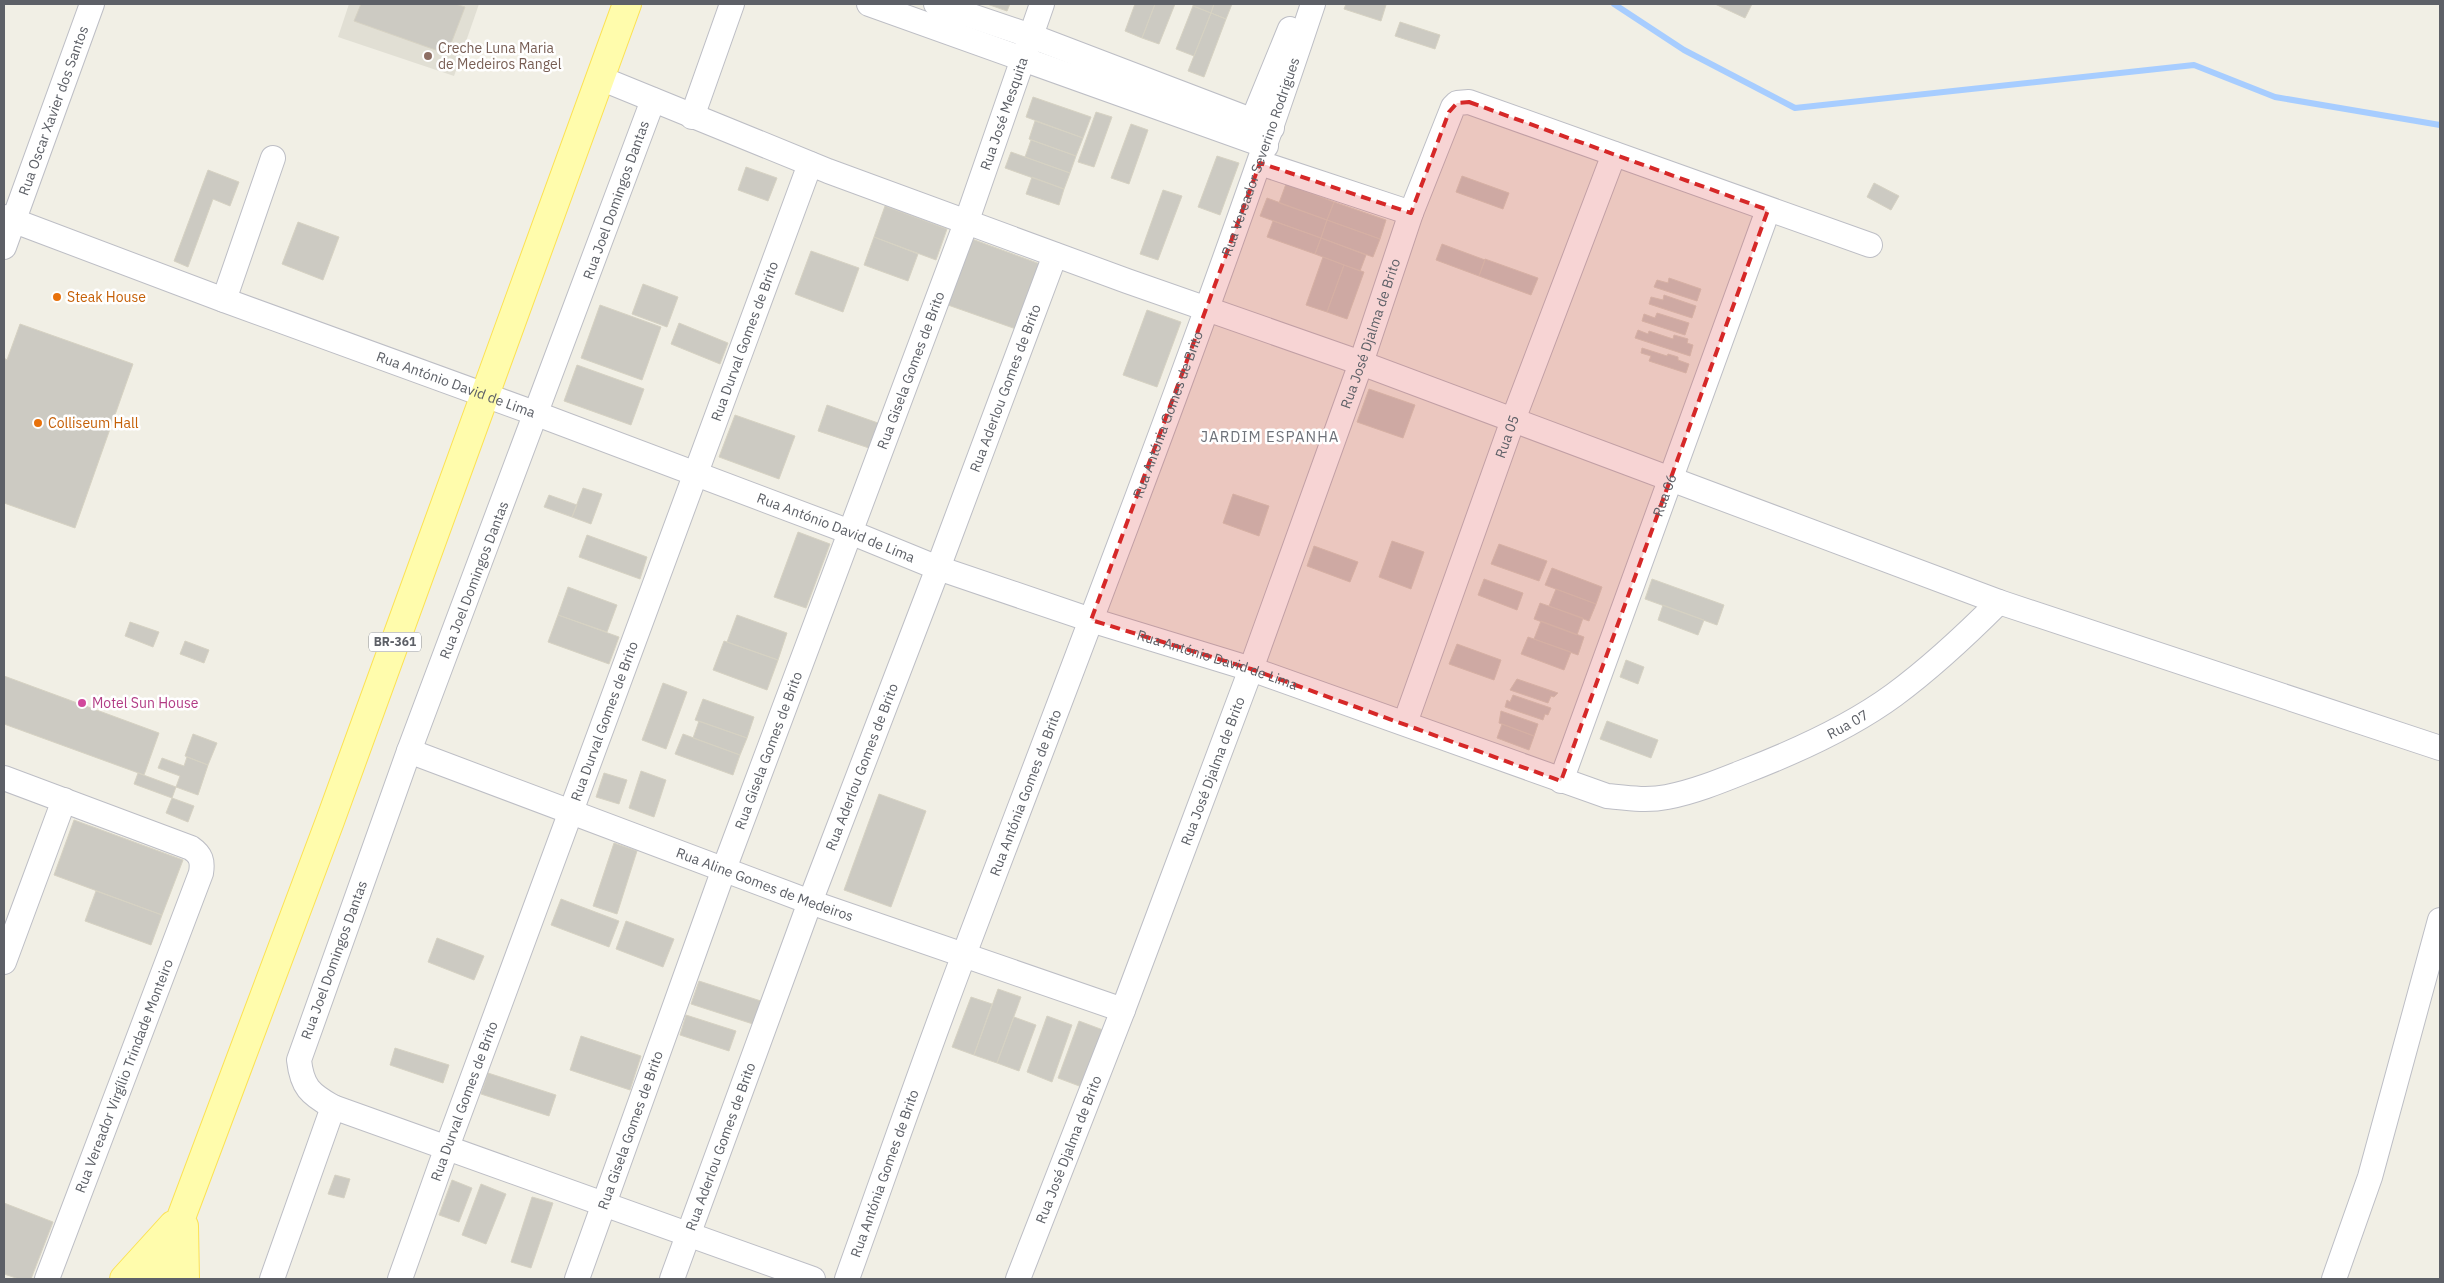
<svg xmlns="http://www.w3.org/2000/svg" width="2444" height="1283" font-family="'IBM Plex Sans',sans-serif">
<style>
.education{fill:#e1dfd4}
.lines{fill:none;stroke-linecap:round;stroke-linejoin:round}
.stream{stroke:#a7cdff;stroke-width:6}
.building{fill:#cccac2;stroke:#d6d2c3}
.street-casing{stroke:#bdbec5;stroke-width:26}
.primary-casing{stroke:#fce253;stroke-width:30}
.street{stroke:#fff;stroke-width:24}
.primary{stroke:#fffcac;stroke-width:28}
.marked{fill:#d62828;fill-opacity:0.2;stroke:#d62828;stroke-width:4;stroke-dasharray:10 6;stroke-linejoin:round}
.education-dot{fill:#8d6e63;stroke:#fff;stroke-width:2}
.food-dot{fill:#e8710a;stroke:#fff;stroke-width:2}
.hotel-dot{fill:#d1479c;stroke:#fff;stroke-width:2}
.labels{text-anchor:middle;stroke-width:5;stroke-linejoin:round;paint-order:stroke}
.shield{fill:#fff;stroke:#8e9095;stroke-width:1}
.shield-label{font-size:12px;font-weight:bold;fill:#5d6067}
.education-label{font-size:14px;fill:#785e54;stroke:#fff;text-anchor:start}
.street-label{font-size:14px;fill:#5d6067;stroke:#fff}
.food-label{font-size:14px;fill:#c56008;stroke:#fff;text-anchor:start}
.hotel-label{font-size:14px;fill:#b23c85;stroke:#fff;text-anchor:start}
.neighbourhood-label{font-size:15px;letter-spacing:1px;fill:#6e7279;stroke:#fff}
</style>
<rect width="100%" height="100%" fill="#f1efe5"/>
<path class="education" d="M349 4H479L454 76 338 37Z"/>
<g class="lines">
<path class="stream" d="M1614 4 1684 50 1795 108 2194 65 2275 97 2440 125"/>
</g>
<path class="building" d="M361 4H455L465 7 447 54 354 21Z
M987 4H1010L1007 11Z
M1135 4H1155L1142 38 1125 31Z
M1155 4H1175L1159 44 1142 38Z
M1193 4H1214L1211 13 1193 6Z
M1214 4H1232L1226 19 1211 13Z
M1346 4H1382L1386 5 1381 21 1344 9Z
M1715 4H1752L1745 18Z
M1193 6 1211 13 1194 56 1176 49Z
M1211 13 1226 19 1204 77 1188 71Z
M1400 22 1440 35 1435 49 1395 36Z
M1033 97 1091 117 1083 138 1026 117Z
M1096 112 1112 117 1094 167 1078 162Z
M1035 121 1083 138 1076 156 1029 139Z
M1131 124 1148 130 1129 184 1111 178Z
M1031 140 1076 156 1070 173 1025 157Z
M1011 152 1070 173 1064 189 1005 168Z
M1217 156 1239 163 1220 215 1198 207Z
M746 167 777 178 768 201 738 190Z
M208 170 239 182 230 206 213 199 188 267 174 261Z
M1462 176 1509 193 1503 209 1456 192Z
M1032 177 1064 189 1059 205 1026 194Z
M1874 183 1899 196 1891 210 1867 197Z
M1286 184 1334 202 1327 220 1279 203Z
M1163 190 1182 196 1158 260 1140 254Z
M1267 198 1327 220 1321 238 1260 216Z
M1334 202 1386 220 1380 239 1327 220Z
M885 206 947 229 936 260 874 237Z
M1327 220 1380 239 1373 257 1321 238Z
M1273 221 1321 238 1315 254 1267 237Z
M298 222 339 237 323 280 282 264Z
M874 237 918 254 908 281 864 265Z
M1321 238 1366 255 1360 271 1315 254Z
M972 239 1040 264 1016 329 948 305Z
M1442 244 1485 260 1479 276 1436 260Z
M811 251 859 268 843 312 795 294Z
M1323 257 1344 265 1327 312 1306 305Z
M1485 259 1538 278 1531 295 1479 276Z
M1344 265 1364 272 1347 319 1327 312Z
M1669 278 1701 289 1697 301 1654 287 1657 280 1668 283Z
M643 284 678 297 667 327 632 314Z
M1664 295 1696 306 1692 318 1649 304 1651 297 1663 300Z
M600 305 661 327 642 380 581 358Z
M1147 310 1181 322 1157 387 1123 375Z
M1657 313 1689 323 1685 335 1642 321 1644 314 1655 318Z
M679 323 728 343 720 364 671 344Z
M20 324 133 364 75 528 4 503V358L7 360Z
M1638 330 1648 334 1649 331 1673 339 1674 335 1688 339 1687 343 1693 345 1690 356 1635 338Z
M1642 348 1667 356 1668 354 1678 357V360L1689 364 1686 373 1649 361 1651 356 1641 353Z
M577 365 644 389 631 425 564 401Z
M1369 389 1415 405 1403 438 1357 422Z
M827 405 878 423 869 448 818 431Z
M735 415 795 436 779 479 719 457Z
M583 488 602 494 591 524 572 517Z
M1233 494 1269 506 1259 536 1223 523Z
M549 495 577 505 572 517 544 507Z
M798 532 830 544 806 608 774 597Z
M587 535 647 557 640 579 579 557Z
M1392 541 1424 552 1411 589 1379 577Z
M1499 544 1547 561 1539 581 1491 564Z
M1314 546 1358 562 1350 582 1307 566Z
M1552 568 1602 587 1596 604 1545 585Z
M1484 579 1523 593 1517 610 1478 595Z
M1652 579 1724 605 1717 625 1645 599Z
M568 587 617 605 607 632 558 615Z
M1556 589 1596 604 1589 621 1549 606Z
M1540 603 1583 618 1577 635 1534 619Z
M1663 605 1704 620 1698 635 1658 620Z
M558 615 619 637 609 664 548 642Z
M737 615 787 633 778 660 727 642Z
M1541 621 1584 637 1578 655 1534 639Z
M130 622 159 632 153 647 125 636Z
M1528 637 1571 652 1564 670 1521 654Z
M185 641 209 650 204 663 180 654Z
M724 641 778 660 767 690 713 670Z
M1457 644 1501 660 1494 680 1449 664Z
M1626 660 1644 667 1638 684 1620 677Z
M4 676 159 733 144 775 4 724Z
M1517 679 1558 693 1554 697 1551 696 1548 703 1510 690Z
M663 683 687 692 666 749 642 740Z
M1513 695 1551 708 1548 715 1545 714 1543 720 1505 707 1507 700 1510 702Z
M703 699 754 717 747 738 695 720Z
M1501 711 1538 724 1534 736 1499 723Z
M699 721 747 738 740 755 693 738Z
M1607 721 1658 740 1651 758 1600 739Z
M1502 724 1534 736 1529 750 1497 738Z
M193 734 217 743 208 765 185 756Z
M683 734 740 755 733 775 675 754Z
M187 757 208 765 198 795 176 787 180 776 158 768 162 758 184 766Z
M641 771 666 780 654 817 629 808Z
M138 773 176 787 172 798 134 784Z
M604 773 627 780 619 804 596 797Z
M879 794 926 811 891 907 844 890Z
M172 798 194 806 188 822 166 813Z
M74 820 183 860 162 915 54 875Z
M614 843 637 851 617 914 593 906Z
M96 891 162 915 151 945 85 921Z
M561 899 619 921 609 947 551 925Z
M626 921 674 939 663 967 616 949Z
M437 938 484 956 474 980 428 962Z
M699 981 764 1002 756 1025 691 1004Z
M998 989 1021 997 997 1063 974 1055Z
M971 997 992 1004 974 1055 952 1047Z
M686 1015 736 1031 729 1051 680 1035Z
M1047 1016 1072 1025 1052 1082 1027 1072Z
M1014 1017 1036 1025 1019 1071 997 1063Z
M1079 1021 1103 1030 1082 1087 1058 1078Z
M581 1036 641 1056 630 1090 570 1070Z
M395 1048 449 1065 443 1083 390 1065Z
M488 1073 556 1095 549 1116 481 1094Z
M335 1175 350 1179 344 1198 328 1194Z
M452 1180 472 1188 459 1222 439 1215Z
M481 1184 506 1194 486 1244 462 1235Z
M532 1197 553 1203 531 1268 511 1262Z
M4 1203 53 1222 31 1279H19L4 1274Z"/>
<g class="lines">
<g class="street-casing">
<g id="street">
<path d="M869 4 1266 146"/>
<path d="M936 4 1031 36 1272 128"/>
<path d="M600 78 828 171 1127 281 1361 363 1999 602 2440 748"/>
<path d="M653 100 409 751 299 1060C302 1087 310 1094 333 1107L813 1279"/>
<path d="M692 117 732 4"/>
<path d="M1247 134 1290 29"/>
<path d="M1260 163 1411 213"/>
<path id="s1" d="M4 217 224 300 537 414 850 532 938 568 1091 620 1251 669 1607 796C1627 798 1647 801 1667 797 1693 792 1718 782 1743 772 1795 752 1849 728 1894 695 1932 667 1966 635 1999 602"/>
<path id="s2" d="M4 247 92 4"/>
<path d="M224 300 273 158"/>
<path id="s3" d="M1405 723 1513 420 1614 154"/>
<path id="s4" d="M409 751 810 902 1123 1010"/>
<path d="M4 778 191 848C201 855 203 861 201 873L47 1279"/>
<path id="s5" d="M1561 781 1768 210"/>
<path d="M4 962 64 800"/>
<path d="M272 1279 333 1107"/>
<path id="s6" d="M400 1279 447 1147 810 164"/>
<path id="s7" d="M577 1279 724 869 966 223 1042 4"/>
<path id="s8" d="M672 1279 810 902 938 568 1055 255"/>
<path id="s9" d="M847 1279C886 1170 924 1060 965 952 1084 637 1207 323 1313 4"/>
<path id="s10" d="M1018 1279 1123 1010 1251 669 1361 363 1411 213 1453 107 1457 103 1469 102 1870 245"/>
<path d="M2334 1279 2370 1177 2440 920"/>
</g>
</g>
<g class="primary-casing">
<path id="primary" d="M184 1226 185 1279
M124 1279 173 1225
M158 1279 330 821 627 4"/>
</g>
<use href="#street" class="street"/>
<use href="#primary" class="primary"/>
</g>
<path class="marked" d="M1469 102 1768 210 1561 781 1251 669 1091 620 1260 163 1411 213 1449 112 1457 103Z"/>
<circle class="education-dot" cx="428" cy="56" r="5"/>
<g class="food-dot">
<circle cx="57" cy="297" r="5"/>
<circle cx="38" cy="423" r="5"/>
</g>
<circle class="hotel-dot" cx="82" cy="703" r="5"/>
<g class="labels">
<rect class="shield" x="369" y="632.5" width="52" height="19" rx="4"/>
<g class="shield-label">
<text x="395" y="646">BR-361</text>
</g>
<g class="education-label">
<text x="438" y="53">Creche Luna Maria<tspan x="438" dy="16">de Medeiros Rangel</tspan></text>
</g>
<g class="street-label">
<text dy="5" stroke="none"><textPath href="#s2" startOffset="145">Rua Oscar Xavier dos Santos</textPath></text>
<text dy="5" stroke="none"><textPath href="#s7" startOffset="1241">Rua José Mesquita</textPath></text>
<text dy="5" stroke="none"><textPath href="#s9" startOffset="1196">Rua Vereador Severino Rodrigues</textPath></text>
<text transform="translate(616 200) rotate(-70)" y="5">Rua Joel Domingos Dantas</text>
<text dy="5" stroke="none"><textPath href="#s10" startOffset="1009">Rua José Djalma de Brito</textPath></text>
<text dy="5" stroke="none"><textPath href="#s6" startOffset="999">Rua Durval Gomes de Brito</textPath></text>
<text dy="5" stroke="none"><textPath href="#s7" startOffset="968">Rua Gisela Gomes de Brito</textPath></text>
<text dy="5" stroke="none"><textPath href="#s1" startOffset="482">Rua António David de Lima</textPath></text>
<text dy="5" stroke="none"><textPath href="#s8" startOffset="951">Rua Aderlou Gomes de Brito</textPath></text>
<text dy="5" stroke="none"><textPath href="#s9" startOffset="922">Rua Antónia Gomes de Brito</textPath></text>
<text dy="5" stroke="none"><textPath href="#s3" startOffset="304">Rua 05</textPath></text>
<text dy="5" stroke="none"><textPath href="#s5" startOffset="304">Rua 06</textPath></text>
<text dy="5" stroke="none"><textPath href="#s1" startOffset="888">Rua António David de Lima</textPath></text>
<text transform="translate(474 580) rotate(-69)" y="5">Rua Joel Domingos Dantas</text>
<text dy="5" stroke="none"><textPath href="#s1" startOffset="1292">Rua António David de Lima</textPath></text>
<text dy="5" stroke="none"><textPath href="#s6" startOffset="594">Rua Durval Gomes de Brito</textPath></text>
<text dy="5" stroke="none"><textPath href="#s1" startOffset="1960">Rua 07</textPath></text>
<text dy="5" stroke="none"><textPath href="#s7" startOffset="562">Rua Gisela Gomes de Brito</textPath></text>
<text dy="5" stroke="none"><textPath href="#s8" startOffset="546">Rua Aderlou Gomes de Brito</textPath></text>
<text dy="5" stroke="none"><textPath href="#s10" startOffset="544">Rua José Djalma de Brito</textPath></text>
<text dy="5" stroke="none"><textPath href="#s9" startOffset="518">Rua Antónia Gomes de Brito</textPath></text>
<text dy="5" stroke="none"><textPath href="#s4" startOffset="380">Rua Aline Gomes de Medeiros</textPath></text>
<text transform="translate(334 960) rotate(-70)" y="5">Rua Joel Domingos Dantas</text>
<text transform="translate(124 1076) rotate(-69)" y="5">Rua Vereador Virgílio Trindade Monteiro</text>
<text dy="5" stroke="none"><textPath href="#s6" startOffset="189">Rua Durval Gomes de Brito</textPath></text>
<text dy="5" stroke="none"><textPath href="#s7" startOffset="158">Rua Gisela Gomes de Brito</textPath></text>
<text dy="5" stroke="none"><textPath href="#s8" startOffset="141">Rua Aderlou Gomes de Brito</textPath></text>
<text dy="5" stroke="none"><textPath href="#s10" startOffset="139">Rua José Djalma de Brito</textPath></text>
<text dy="5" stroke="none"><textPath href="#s9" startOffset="112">Rua Antónia Gomes de Brito</textPath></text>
</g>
<g class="food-label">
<text x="67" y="302">Steak House</text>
<text x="48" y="428">Colliseum Hall</text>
</g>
<g class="hotel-label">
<text x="92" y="708">Motel Sun House</text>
</g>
<g class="neighbourhood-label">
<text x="1270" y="442">JARDIM ESPANHA</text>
</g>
</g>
<rect width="2444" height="1283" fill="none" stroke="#5d6067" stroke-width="10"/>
</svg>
